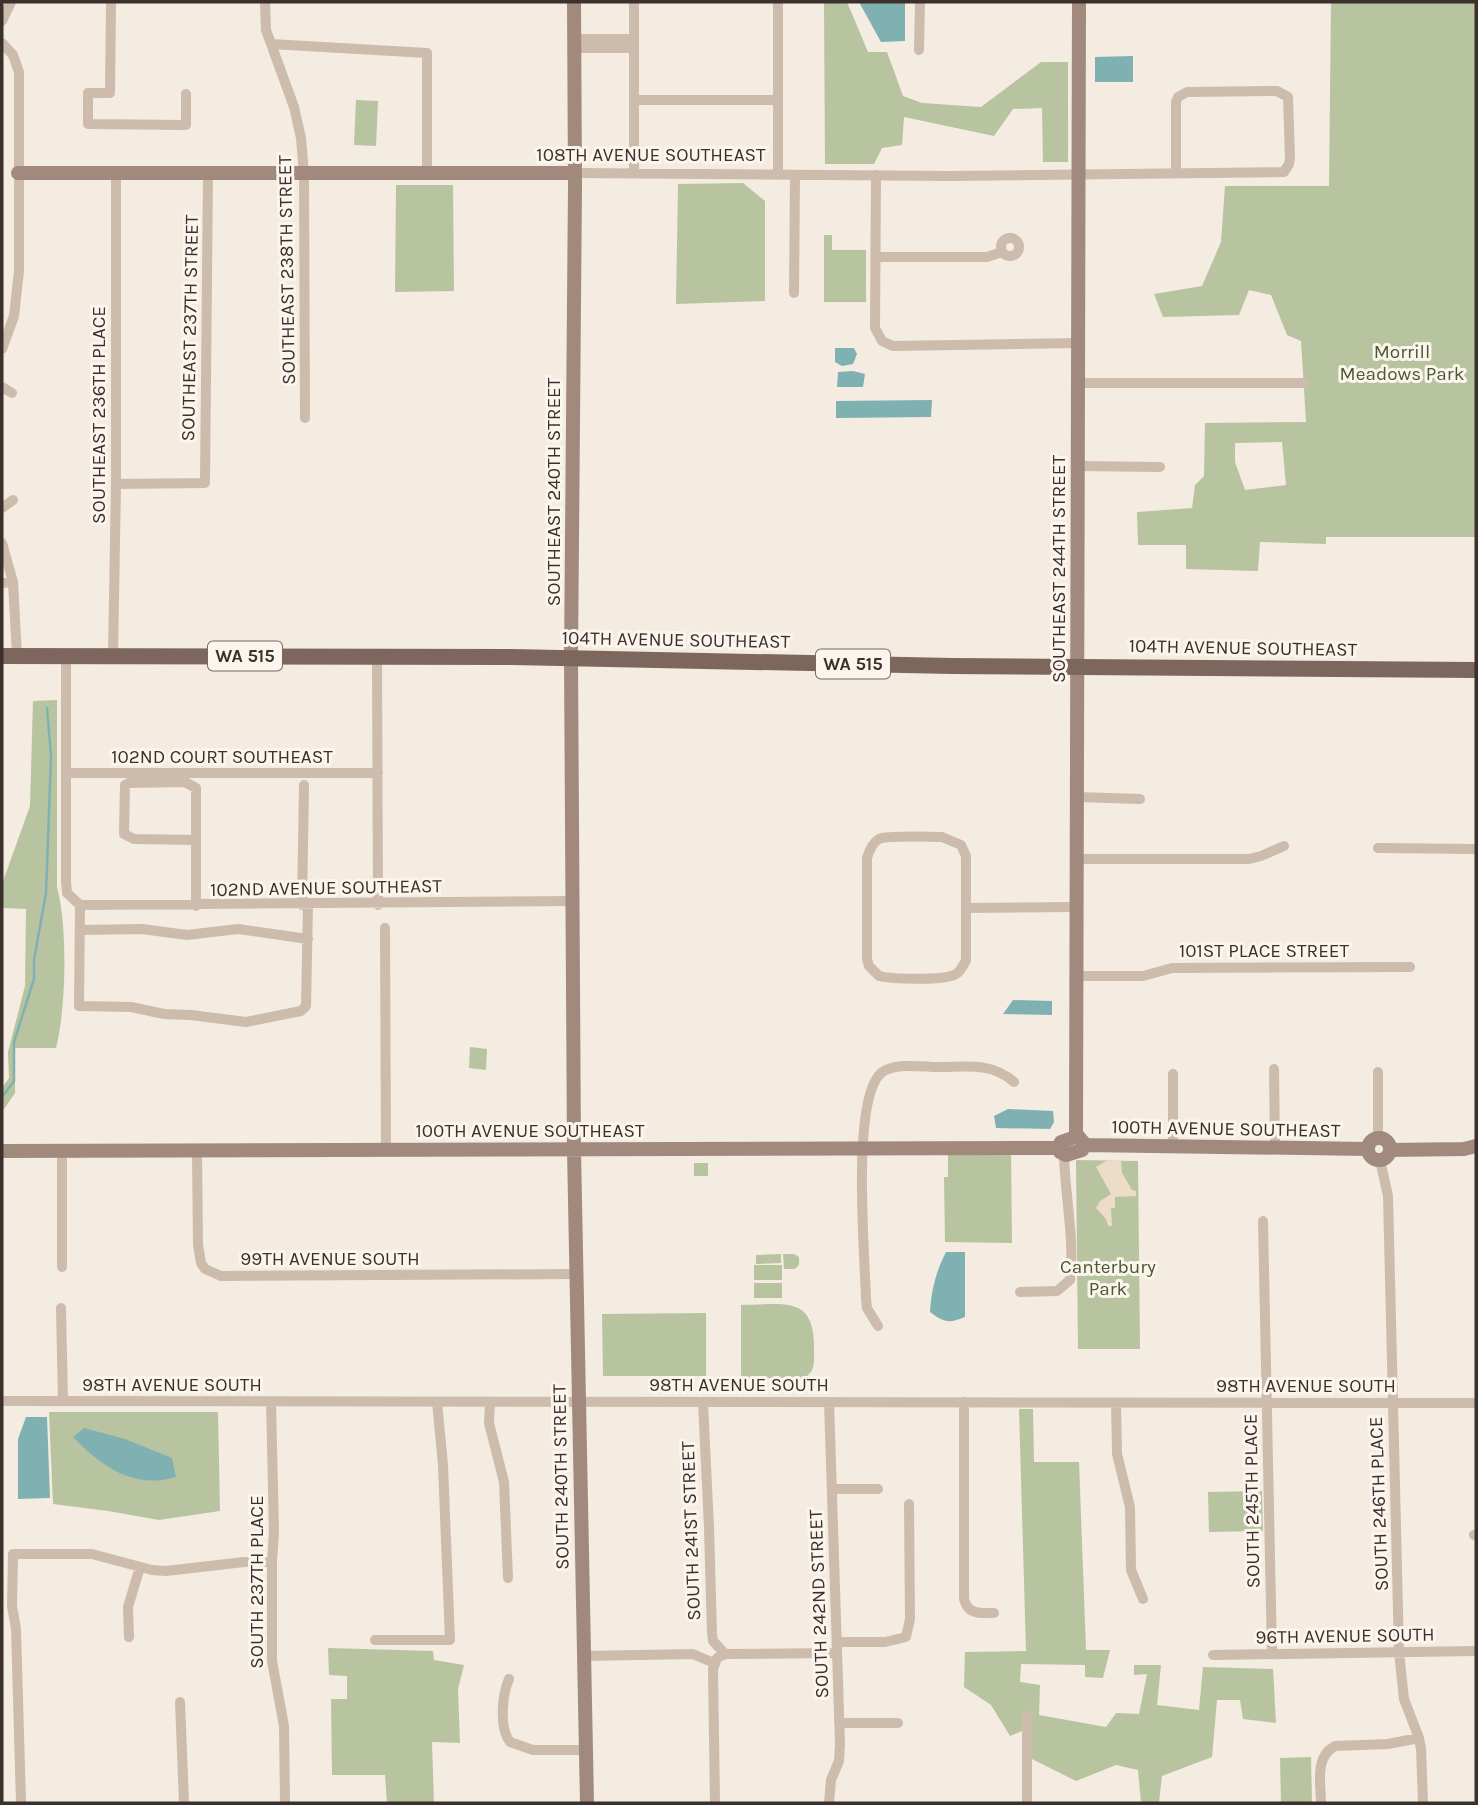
<svg xmlns="http://www.w3.org/2000/svg" width="1478" height="1805" font-family="Karla,sans-serif">
<style>
.green{fill:#b8c4a0;fill-rule:evenodd}
.plaza{fill:#ecdcc8}
.water{fill:#7fb0b2}
.lines{fill:none;stroke-linecap:round;stroke-linejoin:round}
.stream{stroke:#7fb0b2;stroke-width:2.5}
.street{stroke:#cdbbac;stroke-width:10}
.secondary{stroke:#a18a7d;stroke-width:14}
.primary{stroke:#7d675c;stroke-width:16}
.labels{text-anchor:middle;stroke-width:6;stroke-linejoin:round;paint-order:stroke}
.shield{fill:#fbf5ee;stroke:#756b66;stroke-width:2}
.shield-label{font-size:18px;font-weight:bold;fill:#3b302b}
.street-label{font-size:19px;fill:#3b302b;stroke:#fbf5ee}
.park-label{font-size:19px;fill:#4a5a2e;stroke:#fbf5ee}
</style>
<rect width="100%" height="100%" fill="#f4ebe1"/>
<path class="green" d="M824 2H847L868 52H887L903 96 922 103 981 107 1041 62H1068V162H1043L1042 108 1013 109 994 136 904 117 902 145 882 148 874 164H825Z
M1331 2H1476V537H1326V544L1260 542 1258 571 1186 569V545H1138L1137 512 1192 508 1195 485 1204 476 1205 423 1306 422 1301 341 1287 335 1271 295 1249 290 1239 315 1163 317 1154 294 1202 286 1221 242 1225 186H1329ZM1282 442 1286 485 1245 490 1235 462V443Z
M356 100 378 101 376 146 354 145Z
M743 183 765 201V301L676 304 678 184Z
M396 185H453L454 291 395 292Z
M824 235H832V250H866V302H824Z
M57 700V887C68 927 66 1009 56 1048H15V1093L2 1112V1088L9 1078 8 1052 25 986 26 909 2 908V884L30 806 33 701Z
M470 1047 487 1049 486 1070 469 1068Z
M948 1151 1011 1152 1012 1243 945 1242 944 1177H948Z
M1076 1160 1138 1161 1140 1349H1078Z
M694 1163H708V1176H694Z
M781 1254V1263L756 1264V1255Z
M783 1254H794L799 1257V1265L795 1269H784Z
M754 1265H782V1280H754Z
M754 1283H782V1298H754Z
M741 1305C783 1305 815 1294 814 1349 814 1362 816 1371 804 1378H744L741 1375Z
M706 1313V1376H603L602 1314Z
M1019 1409H1033L1034 1462H1079L1086 1650H1110L1103 1678 1085 1677V1665L1021 1664 1020 1682 1040 1685 1039 1715 1106 1727 1116 1713 1139 1714 1147 1674 1134 1675V1665H1161L1157 1705 1199 1710 1203 1667 1273 1669 1276 1723 1243 1719 1240 1700H1217L1212 1757 1162 1776 1159 1802 1157 1803H1141L1138 1770 1116 1765 1076 1781 1032 1759V1727L1010 1736 991 1705 964 1687 965 1652 1026 1651Z
M49 1412H218L220 1511 159 1520 108 1511 53 1504Z
M1262 1491 1263 1531 1209 1532 1208 1492Z
M328 1648 433 1651 434 1660 464 1665 458 1689 460 1743 432 1742 434 1803H387L385 1775H332L331 1699H347V1676L329 1675Z
M1311 1757 1312 1803H1281L1280 1758Z"/>
<path class="plaza" d="M1106 1161H1121L1122 1173 1132 1190 1136 1191V1196L1115 1197V1208H1111L1112 1226H1108L1106 1219 1096 1208 1100 1201 1111 1194 1096 1167Z"/>
<path class="water" d="M859 2H905V41L881 42Z
M1133 56V82H1095V57Z
M835 348H854L857 354 853 364 842 366 835 362Z
M853 371 865 374 863 387H837L838 372Z
M932 400 931 417 836 418V401Z
M1013 1000 1052 1001V1015L1003 1014Z
M1008 1109 1053 1111 1054 1122 1050 1129 996 1128 994 1116Z
M946 1252H965V1317C949 1324 943 1322 930 1312 931 1291 936 1271 946 1252Z
M26 1417H47L50 1498 18 1499V1439Z
M84 1428 125 1439 172 1458 176 1477C134 1490 101 1466 73 1437Z"/>
<g class="lines">
<path class="stream" d="M2 1097 14 1081V1042L34 979V960L46 893 51 756 47 708"/>
<path class="street" d="M111 2 110 93H88V124L186 125V94
M265 2 266 30 294 107 301 138 304 174 305 418
M634 2V173
M2 21 11 2
M574 39H634
M2 43 13 55 19 72V271L14 316 2 349
M271 44 427 53V173
M574 48H634
M919 50 920 2
M634 100H778
M575 173 951 176 1284 172 1289 164 1290 158 1288 97 1277 91 1187 92 1178 97 1176 102V173
M778 175V2
M876 175 875 328 882 341 893 346 1078 343
M1001 247a9 9 0 1 1 18 0a9 9 0 1 1-18 0Z
M876 257H987L1002 252
M794 293 795 175
M1078 383H1304
M2 387 12 393
M1078 466 1160 467
M116 484 205 483 208 174
M2 508 13 500
M2 543 13 582 17 656
M2 583 13 582
M66 656V881L67 893 80 905 79 1006 131 1007 164 1014 191 1015 246 1022 301 1011 306 1006 308 905
M377 656 378 905
M113 657 116 484V174
M66 773H378
M1077 797 1140 799
M942 837 961 845 966 856V960C963 966 961 971 956 974 945 981 892 979 879 976L869 966 867 959V858C869 851 872 843 879 839 888 835 929 837 942 837Z
M196 840 134 839 124 834 125 785 129 783 185 782 196 788V906
M1378 848 1476 849
M1077 859H1249L1261 856 1284 846
M80 905 573 901
M302 905 304 785
M966 908 1076 907
M385 928 386 1149
M80 930 142 929 187 935 238 929 308 939
M1076 976H1143L1172 968 1410 967
M1274 1069 1275 1147
M1378 1072V1139
M1173 1074V1147
M62 1151V1267
M197 1151 198 1245 201 1263 205 1269 221 1276 576 1274
M1380 1160 1388 1196 1399 1652 1404 1699 1419 1738 1421 1749 1423 1803
M1263 1221 1272 1654
M1020 1292 1057 1291 1070 1280C1075 1241 1065 1195 1064 1155
M61 1308 63 1401
M878 1326 867 1308 866 1299C865 1256 851 1100 881 1073 894 1062 922 1067 938 1067 966 1067 992 1062 1014 1082
M2 1401 1476 1403
M271 1402 274 1532 272 1562V1661L284 1726 285 1803
M703 1402 709 1528 712 1633 713 1641 725 1654
M964 1402V1599C968 1615 980 1613 994 1613
M490 1403 489 1423 504 1482 508 1578
M1116 1403 1117 1454 1130 1507 1131 1570 1143 1599
M832 1489H878
M1474 1535H1476
M129 1637 128 1607 140 1567
M375 1640H450L443 1465 437 1402
M837 1642H885L906 1637 910 1619 909 1504
M1213 1655 1476 1651
M584 1656 693 1654 714 1663
M509 1679C502 1695 499 1728 510 1742L533 1750H586
M180 1702 184 1803
M839 1723H898
M21 1803 16 1629 12 1606 13 1554H92L152 1570 166 1571 244 1562H272
M715 1803 713 1669 717 1658 725 1654 837 1653
M829 1803 831 1780 839 1761 840 1744 829 1402
M1027 1803V1715
M1321 1803C1321 1784 1314 1757 1335 1746L1388 1744 1419 1738"/>
<path class="secondary" d="M574 2 575 185 571 658 574 1150 587 1803
M18 173H575
M1076 1136 1079 2
M1078 1136 1084 1143 1082 1150 1066 1155 1060 1152 1058 1148 1061 1142Z
M1368 1149a11 11 0 1 1 22 0a11 11 0 1 1-22 0Z
M1084 1145 1368 1149
M1390 1150 1464 1149 1476 1146
M2 1151 1058 1148"/>
<path class="primary" d="M2 656 512 657 952 666 1476 670"/>
</g>
<g class="labels">
<g class="shield">
<rect x="208" y="641.5" width="74" height="29" rx="5"/>
<rect x="816" y="649.5" width="74" height="29" rx="5"/>
</g>
<g class="shield-label">
<text x="245" y="662">WA 515</text>
<text x="853" y="670">WA 515</text>
</g>
<g class="street-label">
<text x="651" y="161">108TH AVENUE SOUTHEAST</text>
<text transform="translate(286 270) rotate(-91)" y="7">SOUTHEAST 238TH STREET</text>
<text transform="translate(189 328) rotate(-89)" y="7">SOUTHEAST 237TH STREET</text>
<text transform="translate(98 415) rotate(-90)" y="7">SOUTHEAST 236TH PLACE</text>
<text transform="translate(553 492) rotate(-90)" y="7">SOUTHEAST 240TH STREET</text>
<text transform="translate(1058 569) rotate(-90)" y="7">SOUTHEAST 244TH STREET</text>
<text transform="translate(676 639) rotate(1)" y="7">104TH AVENUE SOUTHEAST</text>
<text transform="translate(1243 647) rotate(1)" y="7">104TH AVENUE SOUTHEAST</text>
<text x="222" y="763">102ND COURT SOUTHEAST</text>
<text transform="translate(326 887) rotate(-1)" y="7">102ND AVENUE SOUTHEAST</text>
<text x="1264" y="957">101ST PLACE STREET</text>
<text transform="translate(1226 1128) rotate(1)" y="7">100TH AVENUE SOUTHEAST</text>
<text x="530" y="1137">100TH AVENUE SOUTHEAST</text>
<text x="330" y="1265">99TH AVENUE SOUTH</text>
<text x="172" y="1391">98TH AVENUE SOUTH</text>
<text x="739" y="1391">98TH AVENUE SOUTH</text>
<text x="1306" y="1392">98TH AVENUE SOUTH</text>
<text transform="translate(560 1477) rotate(-91)" y="7">SOUTH 240TH STREET</text>
<text transform="translate(1251 1501) rotate(-91)" y="7">SOUTH 245TH PLACE</text>
<text transform="translate(1378 1504) rotate(-92)" y="7">SOUTH 246TH PLACE</text>
<text transform="translate(690 1531) rotate(-92)" y="7">SOUTH 241ST STREET</text>
<text transform="translate(256 1582) rotate(-90)" y="7">SOUTH 237TH PLACE</text>
<text transform="translate(818 1604) rotate(-92)" y="7">SOUTH 242ND STREET</text>
<text transform="translate(1345 1635) rotate(-1)" y="7">96TH AVENUE SOUTH</text>
</g>
<g class="park-label">
<text x="1402" y="358">Morrill<tspan x="1402" dy="22">Meadows Park</tspan></text>
<text x="1108" y="1273">Canterbury<tspan x="1108" dy="22">Park</tspan></text>
</g>
</g>
<rect width="1478" height="1805" fill="none" stroke="#3b302b" stroke-width="7"/>
</svg>
